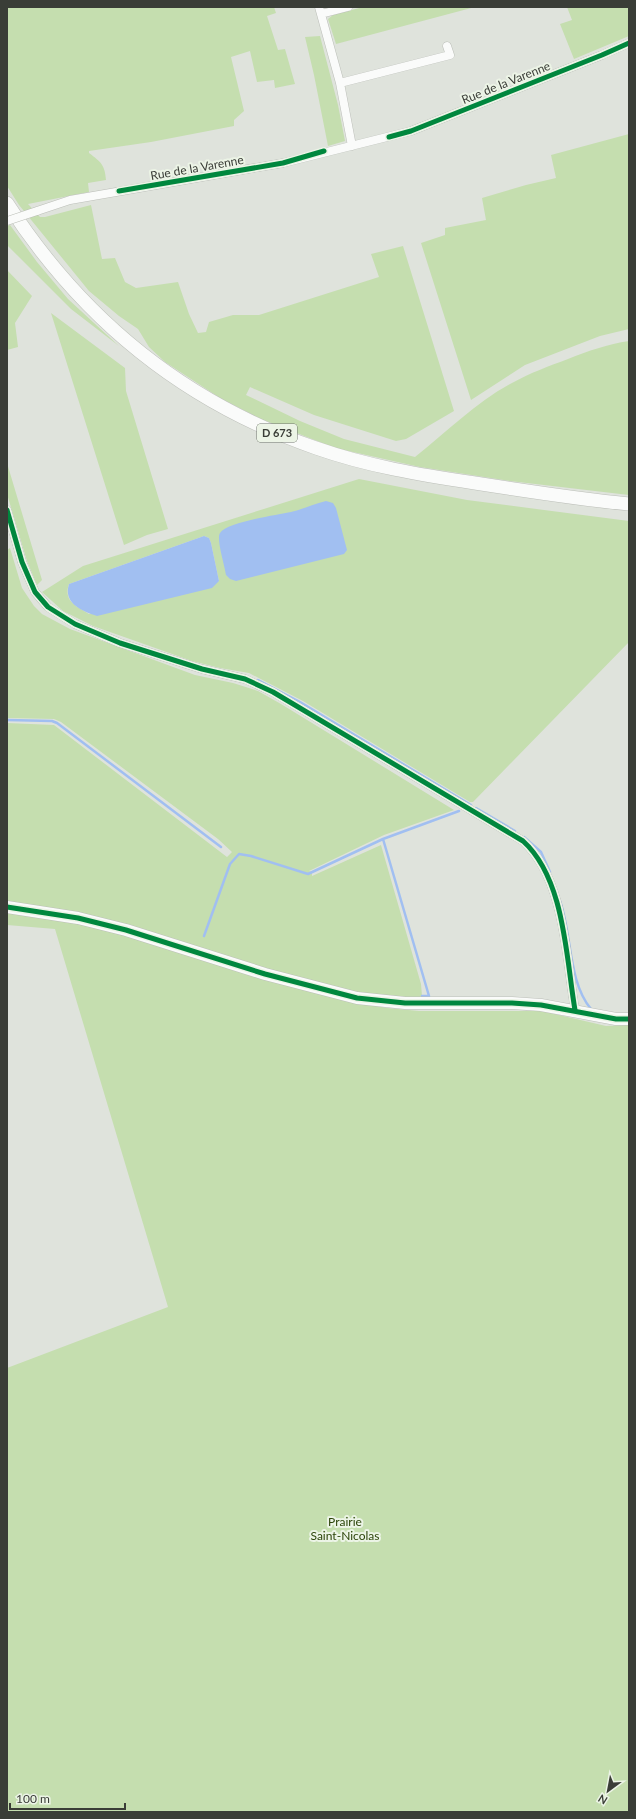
<svg xmlns="http://www.w3.org/2000/svg" width="636" height="1819" font-family="Lato,sans-serif">
<style>
.green{fill:#c5deaf;fill-rule:evenodd}
.water{fill:#a1bff1}
.lines{fill:none;stroke-linecap:round;stroke-linejoin:round}
.stream{stroke:#a1bff1;stroke-width:2.5}
.street-casing{stroke:#bcbfb9;stroke-width:9}
.secondary-casing{stroke:#bcbfb9;stroke-width:13}
.primary-casing{stroke:#bcbfb9;stroke-width:14}
.street{stroke:#fafbfa;stroke-width:8}
.secondary{stroke:#fafbfa;stroke-width:12}
.primary{stroke:#fafbfa;stroke-width:13}
.street-bridge-casing{stroke:#bcbfb9;stroke-width:9;stroke-linecap:butt}
.street-bridge{stroke:#fafbfa;stroke-width:8}
.cycleway-casing{stroke:#ecf4e6;stroke-width:8}
.cycleway{stroke:#00873e;stroke-width:5}
.labels{text-anchor:middle;stroke-width:4;stroke-linejoin:round;paint-order:stroke}
.shield{fill:#ecf4e6;stroke:#6f746c;stroke-width:1}
.shield-label{font-size:11px;font-weight:bold;fill:#3a3d37}
.street-label{font-size:12px;fill:#3a3d37;stroke:#ecf4e6}
.park-label{font-size:12px;fill:#2b4409;stroke:#ecf4e6}
</style>
<rect width="100%" height="100%" fill="#dfe3dc"/>
<path class="green" d="M7 7H274L276 13 267 16 278 50 285 49 295 84 275 88 274 80 257 82 250 51 231 57 244 111 234 120V126L151 142 89 151V153C101 162 105 165 106 180L88 183 89 192 28 204 40 217H45L91 205 102 259 115 258 125 282 136 288 178 282 189 314 198 333 206 332 209 322 233 315H259L379 277 371 254 403 246 454 411 406 439 396 441 314 415 250 387 246 395 300 421 344 439 415 457C447 432 476 402 512 383 530 373 549 366 568 359 588 351 608 344 629 341V495L510 481 420 467 335 448 261 419 220 398 165 362 149 347 138 329 119 316 89 291 19 205 7 186Z
M363 7H475L336 44 328 19 333 15Z
M567 7H628L629 36 574 59 560 24 572 20Z
M320 36 338 105 345 141 328 146 314 75 305 37Z
M629 134V329L600 336 525 365 471 400 421 243 445 235V228L486 220 482 198 526 185 556 178 551 155Z
M10 225 37 262 68 299 119 346 71 309 7 245V226Z
M7 270 32 296 15 323 18 347 7 350Z
M51 313 125 368 126 391 168 529 147 535 124 545Z
M7 463 42 580 37 585 27 561 7 494Z
M359 479 467 500 629 521V642L473 802H470L303 701 249 673 220 668 192 661 93 626 63 611 42 592 83 566ZM204 536 209 538 211 543 219 581 89 614C76 606 63 601 69 584Z
M10 548 22 588 34 606 42 614 70 629 195 675 233 683 258 691 281 704 454 810 384 835 309 871 312 872V876L381 845 421 984 422 996 416 999 359 993 7 902V723L54 725 227 857 232 852 218 839 61 722 54 719 7 718V550Z
M7 913 79 922 355 1002 387 1008 419 1011H542L606 1026 629 1025V1812H7V1368L168 1307 55 929 7 925Z"/>
<path class="water" d="M326 501 333 503 336 508 347 550 344 554 236 581 230 579 226 575C225 566 216 539 220 533 227 522 277 515 291 512 303 509 314 504 326 501Z
M204 536 209 538 211 543 219 581 212 588 97 616C81 611 63 603 69 584Z"/>
<g class="lines">
<path class="stream" d="M258 680 300 702 471 805
M7 720 52 721 57 723 221 847
M476 808 515 831
M524 837 541 852 550 872
M383 839 429 996H422
M560 901C572 934 568 982 591 1009
M204 936 230 864 239 854 251 856 308 874 383 839 459 811"/>
<g class="street-casing">
<path id="street" d="M319 7 340 83 352 146
M321 14 348 7
M340 83 450 55 447 46
M37 211 70 200 283 163 411 131 602 55 629 43
M7 510 22 562 35 592 48 607 75 624 120 643 202 669 245 679 273 692 523 841C565 879 566 958 575 1010"/>
</g>
<g class="secondary-casing">
<path id="secondary" d="M7 907 78 918 126 930 265 974 357 998 405 1003H512L541 1005 616 1019H629"/>
</g>
<g class="primary-casing">
<path id="primary" d="M7 203C82 319 185 403 316 448 367 466 421 475 475 483 526 491 577 499 629 504"/>
</g>
<use href="#street" class="street"/>
<use href="#secondary" class="secondary"/>
<use href="#primary" class="primary"/>
<g class="street-bridge-casing">
<path id="street-bridge" d="M7 221 37 211"/>
</g>
<use href="#street-bridge" class="street-bridge"/>
<g class="cycleway-casing">
<path id="cycleway" d="M389 137 411 131 602 55 629 43
M119 191 283 163 324 151
M7 510 22 562 35 592 48 607 75 624 120 643 202 669 245 679 273 692 523 841C565 879 566 958 575 1010
M7 907 78 918 126 930 265 974 357 998 405 1003H512L541 1005 616 1019H629"/>
</g>
<use href="#cycleway" class="cycleway"/>
</g>
<g class="labels">
<rect class="shield" x="257" y="424" width="40" height="18" rx="3"/>
<g class="shield-label">
<text x="277" y="437">D 673</text>
</g>
<g class="street-label">
<text transform="translate(506 83) rotate(-22)" y="4">Rue de la Varenne</text>
<text transform="translate(197 168) rotate(-10)" y="4">Rue de la Varenne</text>
</g>
<g class="park-label">
<text x="345" y="1526">Prairie<tspan x="345" dy="14">Saint-Nicolas</tspan></text>
</g>
</g>
<rect width="636" height="1819" fill="none" stroke="#3a3d37" stroke-width="16"/>
<g transform="translate(608 1791) rotate(212)" stroke="#ecf4e6" stroke-width="3" paint-order="stroke">
<path d="M0-3L7 15L0 10L-7 15Z" fill="#3a3d37"/>
<text y="-6" font-size="11" font-weight="bold" text-anchor="middle" fill="#3a3d37">N</text>
</g>
<path d="M10 1803v6h115v-6" fill="none" stroke="#3a3d37" stroke-width="2"/>
<text x="16" y="1803" font-size="12" fill="#3a3d37" stroke="#ecf4e6" stroke-width="3" paint-order="stroke">100 m</text>
</svg>
